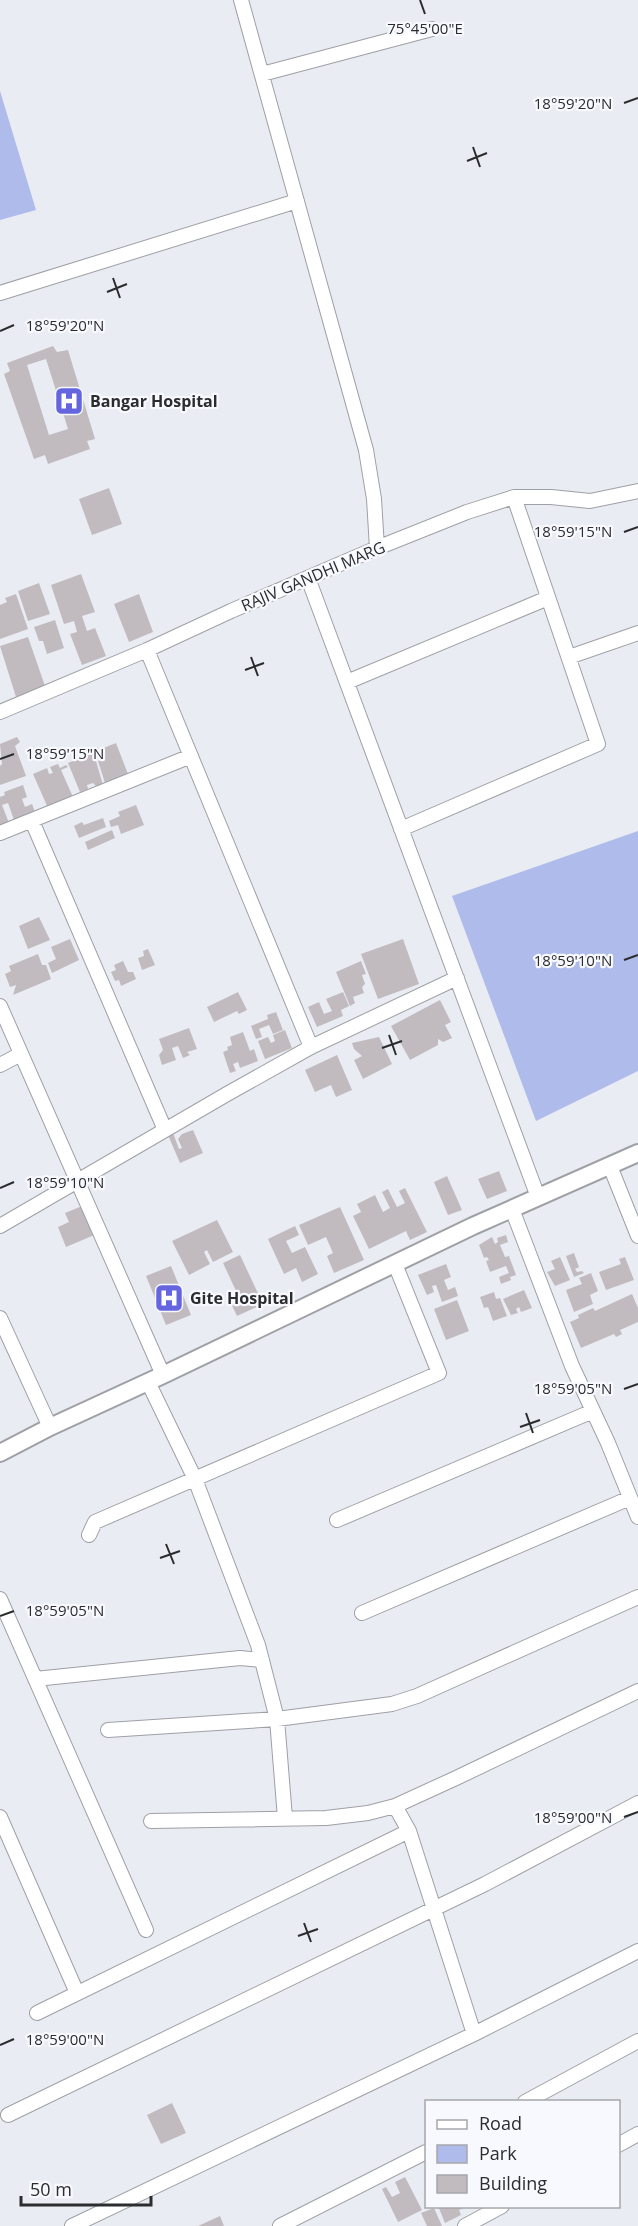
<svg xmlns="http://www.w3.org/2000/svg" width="638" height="2226" font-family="'Open Sans',sans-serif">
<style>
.green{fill:#aebbeb}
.building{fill:#c1bbc0;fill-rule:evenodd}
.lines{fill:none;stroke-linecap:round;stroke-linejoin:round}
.minor-casing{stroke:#9ea0a6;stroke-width:16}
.tertiary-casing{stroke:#9ea0a6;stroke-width:20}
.minor{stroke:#fff;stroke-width:14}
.tertiary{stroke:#fff;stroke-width:16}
.ticks{fill:none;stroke:#2b2c2e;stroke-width:2}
.labels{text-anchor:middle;stroke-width:4.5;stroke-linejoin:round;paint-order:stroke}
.poi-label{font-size:16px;font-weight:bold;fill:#2b2c2e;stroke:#f8f9ff;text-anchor:start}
.street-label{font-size:16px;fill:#2b2c2e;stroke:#f8f9ff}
.ticks-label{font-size:15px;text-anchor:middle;fill:#2b2c2e;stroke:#f8f9ff;stroke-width:4.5;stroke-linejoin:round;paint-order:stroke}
</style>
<rect width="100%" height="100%" fill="#eaecf3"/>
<path class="green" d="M0 91 36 210 0 220Z
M638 831V1071L536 1121 452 896Z"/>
<path class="building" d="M53 346 57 352 68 350 95 439 87 441 90 449 48 464 45 455 34 459 4 374 10 371 7 363ZM46 359 68 429 49 435 27 365Z
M109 488 122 524 92 535 79 499Z
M81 574 95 612 82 616 87 631 95 628 106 656 82 665 70 634 77 632 74 621 64 624 51 585Z
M39 583 50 614 28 621 18 591Z
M16 594 28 629 0 639V605L7 602 5 598Z
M139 594 153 632 129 642 114 604Z
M55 620 64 648 47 654 43 641H39L34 627Z
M28 637 45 686 16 697 0 646Z
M17 737 20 742 15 746 26 776 0 785V766L2 764 0 744Z
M116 743 128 774 105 783 98 761 105 759 101 749Z
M98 747 101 756 96 761 103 785 97 787 93 783 87 785 88 789 80 792 68 763 85 756V751Z
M58 764 60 768 66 765 68 767 61 770 73 797 48 808 33 774 47 768 49 774 53 773 50 767Z
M23 785 27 797 22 799 25 807 32 804 35 812 14 820 8 803 2 805 9 823 0 826V797L5 795 4 792Z
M136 805 144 825 121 834 118 825 111 827 109 821 120 816 118 812Z
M103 818 106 827 79 838 74 826 82 822 84 825Z
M112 830 115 838 88 850 85 842Z
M39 917 50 940 28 949 19 926Z
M70 939 79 960 52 973 48 963 56 959 51 947Z
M403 939 419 984 378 999 361 954Z
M148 949 155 965 142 970 138 958 144 956 143 951Z
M38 954 42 965H46L51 979 13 995 16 985 10 987 5 974 11 971 9 966Z
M123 961 128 972H133L136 979 121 986 119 980 115 981 111 972 116 970 114 965Z
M361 961 366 974 362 975 365 984 362 987 364 993 353 997 355 1003 350 1006 336 972Z
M238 992 247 1010 239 1014 237 1011 214 1022 207 1007Z
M343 992 349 1006 341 1010 343 1016 317 1027 308 1007 319 1002 324 1014 332 1011 326 999Z
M440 1000 451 1022 445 1025 452 1038 443 1042 438 1039V1045L410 1060 391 1026Z
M276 1012 283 1030 273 1034 269 1025 259 1029 262 1037 256 1039 251 1026 268 1019 267 1015Z
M189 1028 197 1049 187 1052 190 1055 183 1058 178 1046 172 1048 176 1060 162 1065 159 1055 163 1050 159 1039Z
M285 1030 292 1048 265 1059 258 1041 268 1037 271 1043 275 1041 273 1035Z
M243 1032 250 1051 254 1049 258 1061 240 1068 238 1062 233 1064 236 1071 230 1073 223 1052 228 1050 227 1047 232 1045 230 1037Z
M379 1037 392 1064 363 1079 354 1060 362 1056 354 1049 352 1043Z
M337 1055 352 1090 336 1097 331 1085 315 1092 305 1070Z
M193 1130 203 1153 180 1163 168 1135 173 1133 179 1149 182 1148 178 1139 182 1134Z
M499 1171 507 1191 487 1199 478 1179Z
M447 1176 462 1210 448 1215 434 1182Z
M405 1188 427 1232 410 1240 406 1231 369 1249 353 1216 361 1212 357 1204 375 1195 383 1212 390 1208 382 1192 388 1189 397 1207 405 1203 399 1191Z
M87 1204 99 1233 66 1247 58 1227 69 1222 65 1213Z
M340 1207 364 1260 334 1273 327 1256 333 1253 326 1237 308 1245 299 1225Z
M217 1220 233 1252 213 1262 207 1250 204 1252 210 1264 189 1275 172 1241Z
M295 1226 299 1235 286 1241 292 1253 305 1247 318 1274 302 1282 296 1268 284 1274 268 1239Z
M506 1235 508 1242 500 1245 505 1257 509 1256 516 1275 510 1277 511 1280 501 1284 499 1277 509 1273 506 1266 490 1272 486 1261 489 1260 487 1257 484 1258 479 1245 492 1237 495 1244 498 1242 497 1238Z
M574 1253 579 1267 575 1269 577 1272 582 1271 584 1273 574 1277 566 1256Z
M240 1255 263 1304 237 1316 228 1297 237 1293 223 1263Z
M560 1257 570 1280 555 1286 547 1272 555 1269 551 1261Z
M625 1257 634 1280 606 1290 599 1272 621 1264 619 1259Z
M446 1264 451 1277 444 1280 448 1290 455 1287 458 1296 442 1302 436 1285 432 1286 434 1292 427 1295 418 1275Z
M171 1266 191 1315 166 1325 146 1276Z
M591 1273 598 1291 590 1295 593 1304 574 1312 566 1290 582 1284 579 1278Z
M524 1290 532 1308 521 1312 519 1307 516 1309 518 1313 511 1315 503 1299Z
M494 1292 496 1299 500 1298 507 1316 493 1321 488 1307 484 1308 480 1297Z
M632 1294 638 1308V1322L620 1330 622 1334 616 1337 614 1334 581 1348 570 1322 579 1318 578 1315 593 1308 595 1311Z
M457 1300 469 1331 446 1340 434 1309Z
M172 2103 186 2133 161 2144 147 2115Z
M405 2177 422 2210 398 2222 382 2189 386 2187 392 2197 400 2193 395 2182Z
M438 2206H463L464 2208 459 2210 461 2215 445 2223Z
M434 2208 442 2226H427L421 2213Z
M220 2216 224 2226H198Z"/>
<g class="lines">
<g class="minor-casing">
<path id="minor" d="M241 0 366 450 374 499 377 548
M262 74 432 29
M0 293 297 201
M308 578 538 1197
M147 650 311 1047
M569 657 638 633
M347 682 548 598
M0 712 147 650 231 611 377 548 467 512 514 497H551L590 501 638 491
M32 821 165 1130
M401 829 598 744 514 497
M0 833 191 756
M0 1006 163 1375
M0 1065 21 1054
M610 1166 638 1236
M512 1209 572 1366 608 1443 638 1517
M0 1226 227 1094 311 1047 457 978
M0 1318 50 1427
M148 1382 195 1479 258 1645 277 1719 285 1818
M337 1520 593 1411
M89 1535 95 1522 439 1373 395 1264
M0 1599 146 1930
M362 1613 630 1498
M35 1679 240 1658 262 1660
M108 1730 277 1719 392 1704 417 1696 638 1597
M395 1806 409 1831 474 2034
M0 1817 77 1993
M151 1821 326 1818 368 1813 395 1806 454 1779 638 1691
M37 2013 409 1831
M525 2102 638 2041
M8 2115 485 1884 638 1803
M618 2145 638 2134
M72 2226 474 2034 638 1951
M280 2226 426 2152
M465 2226 502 2206"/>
</g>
<g class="tertiary-casing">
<path id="tertiary" d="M0 1453 50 1427 163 1375 473 1226 638 1153"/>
</g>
<use href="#minor" class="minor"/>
<use href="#tertiary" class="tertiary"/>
</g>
<path class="ticks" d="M420 0 425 14M624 103 638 98M473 147 480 167M467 161 487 153M113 278 120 298M107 292 127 284M0 331 14 325M624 532 638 527M251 657 258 676M245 670 264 663M0 759 14 754M624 960 638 955M389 1035 396 1055M382 1048 402 1041M0 1188 14 1182M624 1389 638 1384M526 1413 533 1433M520 1427 540 1420M166 1544 174 1564M160 1558 180 1551M0 1616 14 1611M624 1817 638 1812M304 1923 311 1942M298 1936 318 1929M0 2045 14 2039"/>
<defs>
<g id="hospital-square" transform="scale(1.5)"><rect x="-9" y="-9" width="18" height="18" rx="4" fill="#6566df" stroke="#f8f9ff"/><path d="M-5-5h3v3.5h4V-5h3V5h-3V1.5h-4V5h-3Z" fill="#fff"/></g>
</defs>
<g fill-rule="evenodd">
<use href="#hospital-square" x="69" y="401"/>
<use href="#hospital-square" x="169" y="1298"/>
</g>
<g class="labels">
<g class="poi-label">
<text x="90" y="407">Bangar Hospital</text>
<text x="190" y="1304">Gite Hospital</text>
</g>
<g class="street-label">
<text transform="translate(313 576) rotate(-23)" y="6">RAJIV GANDHI MARG</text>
</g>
</g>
<g class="ticks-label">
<text x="425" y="34">75°45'00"E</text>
<text x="573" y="109">18°59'20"N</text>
<text x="65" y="331">18°59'20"N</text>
<text x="573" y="537">18°59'15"N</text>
<text x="65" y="759">18°59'15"N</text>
<text x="573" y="966">18°59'10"N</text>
<text x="65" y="1188">18°59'10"N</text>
<text x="573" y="1394">18°59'05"N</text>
<text x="65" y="1616">18°59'05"N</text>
<text x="573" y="1823">18°59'00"N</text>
<text x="65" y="2045">18°59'00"N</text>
</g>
<rect x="425" y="2100" width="195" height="108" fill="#f8f9ff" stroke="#a6a7ab" stroke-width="1.5"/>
<rect x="437" y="2120" width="30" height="9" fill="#ffffff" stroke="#a6a7ab" stroke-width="1.5"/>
<text x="479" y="2130" font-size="18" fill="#2b2c2e">Road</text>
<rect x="437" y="2145" width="30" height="18" fill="#aebbeb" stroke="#a6a7ab" stroke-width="1.5"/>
<text x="479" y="2160" font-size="18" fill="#2b2c2e">Park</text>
<rect x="437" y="2175" width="30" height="18" fill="#c1bbc0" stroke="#a6a7ab" stroke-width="1.5"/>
<text x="479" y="2190" font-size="18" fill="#2b2c2e">Building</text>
<path d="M21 2196v9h130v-9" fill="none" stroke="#2b2c2e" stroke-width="3"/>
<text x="30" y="2196" font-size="18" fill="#2b2c2e" stroke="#f8f9ff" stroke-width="4.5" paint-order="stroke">50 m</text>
</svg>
